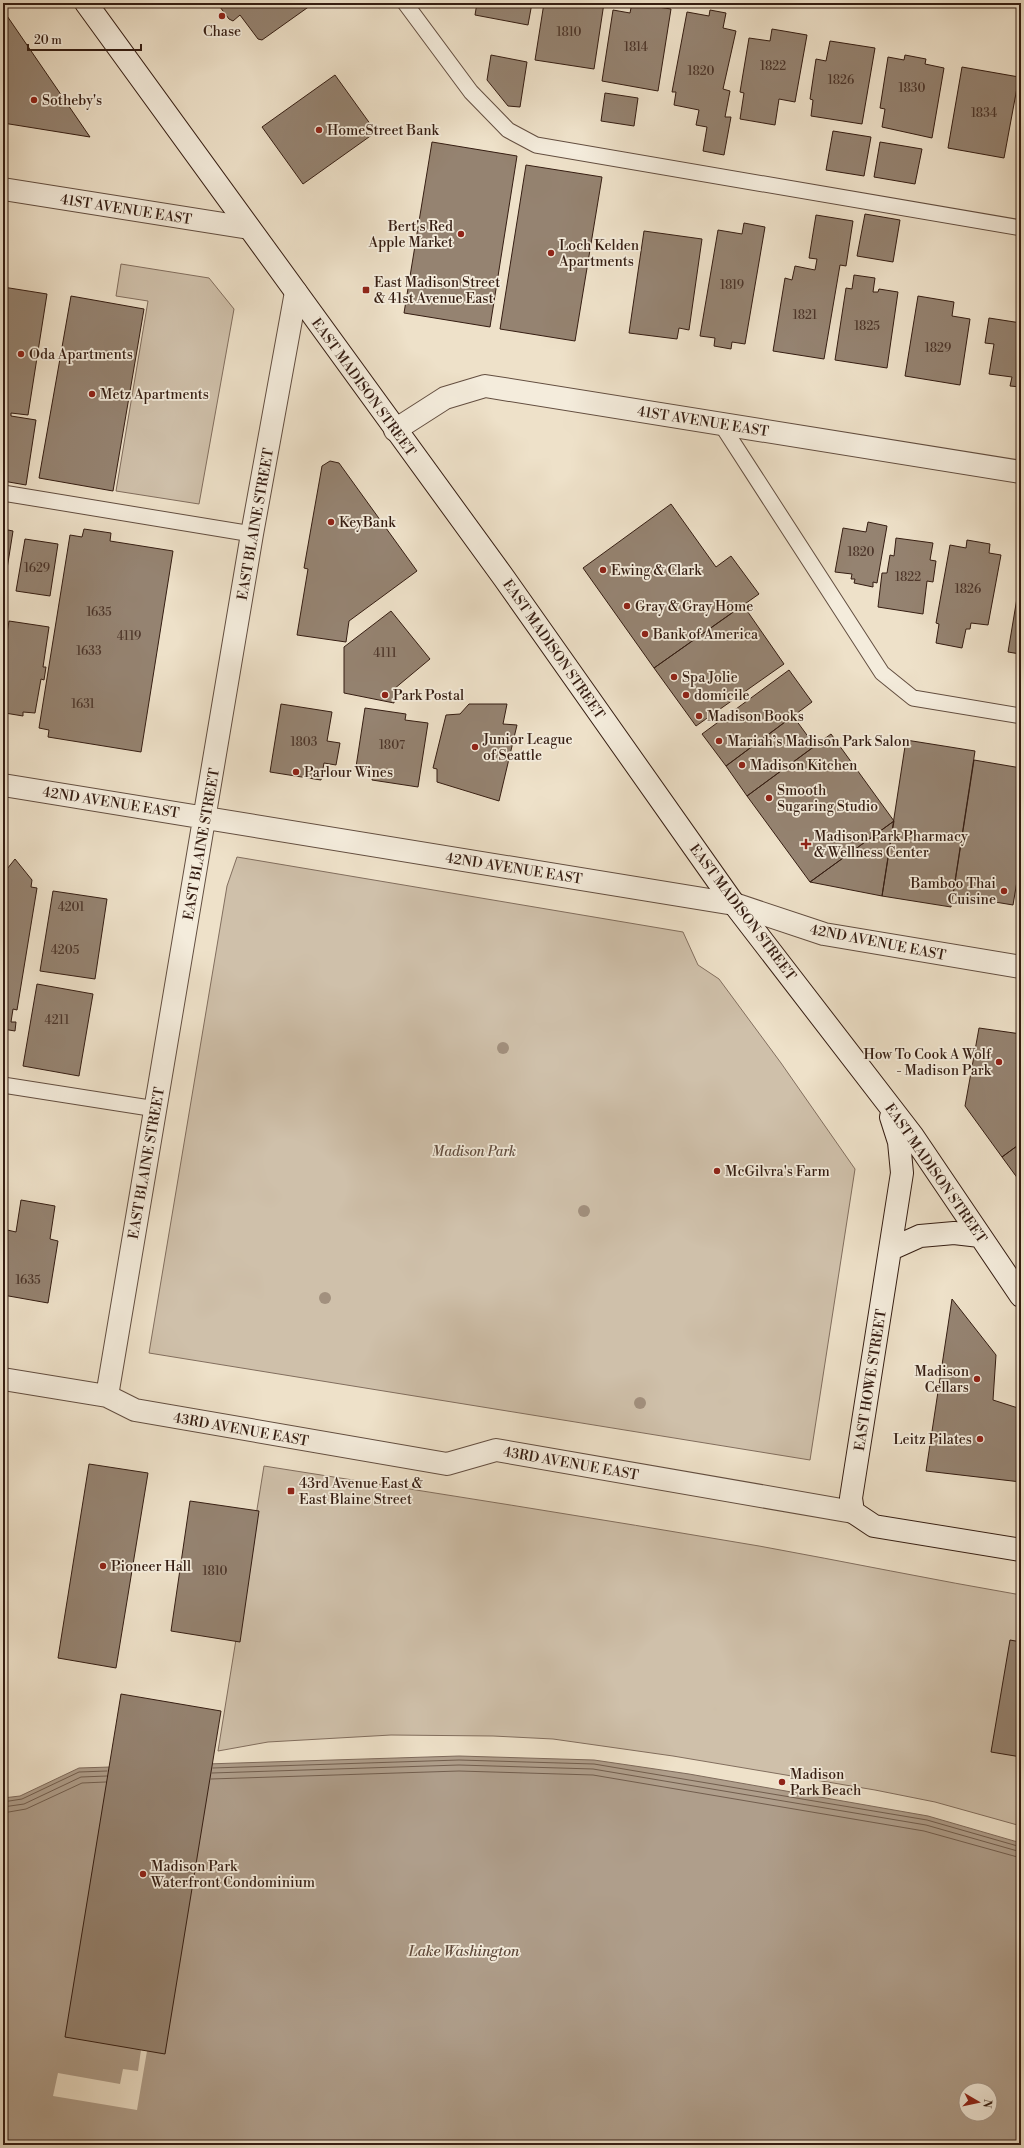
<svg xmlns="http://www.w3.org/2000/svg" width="1024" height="2148" font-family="'Libre Bodoni',serif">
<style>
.green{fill:#cfc0aa;stroke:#826e5e}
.water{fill:#af9e8b;stroke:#7e6a5b;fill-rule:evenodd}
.pier{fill:#eee1c9}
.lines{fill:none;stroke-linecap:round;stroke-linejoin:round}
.shore{stroke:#725e4e;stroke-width:1}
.building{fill:#958371;stroke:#351d12}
.lane-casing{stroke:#634e40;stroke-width:17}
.street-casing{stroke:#634e40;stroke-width:24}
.secondary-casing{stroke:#351d12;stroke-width:24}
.lane{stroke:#f4ecdc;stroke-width:15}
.street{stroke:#f4ecdc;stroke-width:22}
.secondary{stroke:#f4ecdc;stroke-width:22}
.tree{fill:#a2907e}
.poi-dot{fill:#8f2418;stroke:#f4ecdc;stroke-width:1.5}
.labels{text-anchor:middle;stroke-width:3.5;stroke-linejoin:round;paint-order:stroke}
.number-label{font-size:12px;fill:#4d362a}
.poi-label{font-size:14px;fill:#351d12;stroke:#f4ecdc;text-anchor:start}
.street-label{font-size:14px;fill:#351d12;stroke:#f4ecdc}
.park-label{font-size:14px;font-style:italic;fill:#634e40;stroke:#f4ecdc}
.water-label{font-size:15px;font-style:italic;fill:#604a3c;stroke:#f4ecdc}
</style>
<rect width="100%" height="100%" fill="#eee1c9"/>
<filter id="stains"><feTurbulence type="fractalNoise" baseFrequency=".005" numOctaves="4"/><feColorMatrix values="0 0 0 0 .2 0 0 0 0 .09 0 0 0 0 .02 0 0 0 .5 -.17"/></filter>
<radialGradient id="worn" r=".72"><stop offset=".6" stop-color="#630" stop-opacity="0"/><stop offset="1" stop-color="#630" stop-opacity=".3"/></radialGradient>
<path class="green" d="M121 264 209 278 234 309 199 504 116 491 148 301 116 296Z
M237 857 683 932 698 965 719 979 781 1063 855 1169 810 1460 149 1353 227 886Z
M264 1466C429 1492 595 1518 759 1546 847 1562 934 1580 1021 1595V1826L935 1802 875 1790 673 1756 553 1739 493 1736 391 1735 268 1742 218 1751Z"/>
<path class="water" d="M459 1756 594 1760 689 1774 928 1816 1021 1843V2145H3V1798L20 1796 79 1768ZM966 2090H990V2114H966Z"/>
<path class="pier" d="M141 2050 147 2051 137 2110 53 2096 58 2073 120 2084 123 2069 138 2071Z"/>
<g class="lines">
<path class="shore" d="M213 1768 459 1760 594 1764 927 1820 1021 1847
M212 1773 459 1765 593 1769 926 1825 1021 1852
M211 1779 459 1771 593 1775 924 1831 1021 1858
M3 1802 22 1799 79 1772 107 1771
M3 1807 24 1804 81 1777 107 1776
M3 1813 26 1809 82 1783 106 1782"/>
</g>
<path class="building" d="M217 3H314L262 40 258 39 240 15 233 21 229 19Z
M477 3H532L528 25 475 15Z
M544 3H604L594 69 535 60Z
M632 3 671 9 658 91 602 81 613 10 630 13Z
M3 10 90 137 3 123Z
M710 10 726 13 723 28 736 31 723 89 730 91 725 117H731L724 155 703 151 707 127 696 125 699 110 674 105 676 92H672L687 12 709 16Z
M772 29 807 35 795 102 779 99 775 125 740 119 744 93 740 92 749 38 770 41Z
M830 41 875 48 862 124 811 116 813 100 810 99 816 59 826 61Z
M491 55 527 62 520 107 508 106 487 80Z
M905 55 926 59 925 64 944 68 932 138 882 127 885 109 880 108 888 57 904 60Z
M962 67 1019 77 1004 158 948 148Z
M335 75 376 132 303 184 262 127Z
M605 93 638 98 634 126 601 121Z
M833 131 871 137 864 176 826 170Z
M1021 139V160L1017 159Z
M432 142 517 156 490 327 404 313Z
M880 142 922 149 915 184 874 177Z
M526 165 602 177 575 341 500 329Z
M865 214 900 220 893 262 857 256Z
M816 215 853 221 846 266 840 265 824 359 773 351 785 278 792 280 795 266 815 270 817 259 809 258Z
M744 223 765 227 745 344 732 342 731 349 714 346 715 338 700 336 718 230 742 234Z
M644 231 702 239 689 330 679 328 677 339 629 333Z
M854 275 875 278 873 292H878L879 289 898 292 887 368 835 360 846 288 852 289Z
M3 287 47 294 28 415 11 413V416L36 420 26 485 3 481Z
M71 296 144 309 113 491 39 478Z
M918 296 954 302 952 316 970 319 960 385 905 376Z
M989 318 1021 323V387L1010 386 1012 377 989 374 994 344 985 343Z
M330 461 339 463 417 571 349 621 346 642 297 635 308 569 304 568 322 466Z
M671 504 716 567 731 556 759 594 654 668 583 568Z
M868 522 887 526 877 583 873 582V587L854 583 855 579H851L852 574 835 572 843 528 866 532Z
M3 529 13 531 7 569 3 568Z
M84 529 111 533 110 541 173 551 141 752 48 737 49 730 39 728 70 535 82 537Z
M896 538 933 543 930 560 936 561 933 582 927 581 923 614 878 607 882 573H887L890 555 894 556Z
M25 539 58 544 50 596 16 591Z
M967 540 990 544 989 553 1001 555 988 625 971 623 970 629H966L962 648 936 643 939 624 936 623 950 545 966 548Z
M1021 574V658L1020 654 1008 652Z
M743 605 784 664 696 726 654 668Z
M391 611 430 659 394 689V703L344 693V647Z
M9 621 49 627 43 667H46L44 680 41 679 35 713 23 712V716L5 713V708H3V658Z
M789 670 812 702 726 766 702 734Z
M281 704 332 712 327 741 340 743 336 765 324 763 321 780 270 772Z
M469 704H507L503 724 517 725 499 801 437 782V769L433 768 446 715 460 714Z
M365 708 406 714 405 720 428 723 418 787 372 780 374 770 356 767Z
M793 716 815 746 747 796 726 766Z
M831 734 894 821 810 882 747 796Z
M906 740 975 751 951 907 882 896Z
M974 760 1021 768V857L1013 905 953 895Z
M894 821 882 896 810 882Z
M15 859 32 880 31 887 37 888 17 1010 13 1009 11 1022H16L15 1031 3 1029V874Z
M53 891 107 899 95 979 40 971Z
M37 984 93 994 79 1076 23 1066Z
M979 1028 1021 1034V1143L1002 1157 965 1106Z
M1021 1143V1183L1002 1157Z
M21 1200 55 1206 50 1239 58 1241 48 1303 3 1295V1229L16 1232Z
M952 1299 996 1355 993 1400 1021 1409V1482L926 1471Z
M89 1464 148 1473 116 1668 58 1658Z
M190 1501 259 1511 240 1642 171 1631Z
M1010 1640 1021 1642V1757L991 1752Z
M121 1694 221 1711 165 2054 65 2037Z"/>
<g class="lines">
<g class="lane-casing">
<path id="lane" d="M405 3 471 92 508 130 536 145 1021 228
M721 424 882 673 913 698 1021 716
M3 493 252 534
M3 1085 156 1109"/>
</g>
<g class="street-casing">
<path id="street" d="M3 189 249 228
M395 430 445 398 485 386 1021 472
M3 785 734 904 824 934 1021 967
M3 1379 107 1396 135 1410 447 1464 496 1450 853 1512
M107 1396 252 534 296 292"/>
</g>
<g class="secondary-casing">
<path id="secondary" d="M86 3 504 578 734 904 912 1135 1021 1296
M891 1117 899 1142 902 1173 851 1498 853 1512 874 1526 1021 1550
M891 1249 920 1236 954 1233 980 1236"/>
</g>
<use href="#lane" class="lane"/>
<use href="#street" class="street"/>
<use href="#secondary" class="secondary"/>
</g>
<g class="tree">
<circle cx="503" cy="1048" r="6"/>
<circle cx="584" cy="1211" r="6"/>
<circle cx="325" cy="1298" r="6"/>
<circle cx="640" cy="1403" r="6"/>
</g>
<g class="poi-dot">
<circle cx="222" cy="16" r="4"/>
<circle cx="34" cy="100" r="4"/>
<circle cx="319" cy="130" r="4"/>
<circle cx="461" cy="234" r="4"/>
<circle cx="551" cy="253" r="4"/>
<rect x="362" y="286" width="8" height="8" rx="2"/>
<circle cx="21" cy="354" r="4"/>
<circle cx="92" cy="394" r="4"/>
<circle cx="331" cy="522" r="4"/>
<circle cx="603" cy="570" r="4"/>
<circle cx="627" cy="606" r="4"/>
<circle cx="645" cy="634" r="4"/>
<circle cx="674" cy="677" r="4"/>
<circle cx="385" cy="695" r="4"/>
<circle cx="686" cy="695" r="4"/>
<circle cx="699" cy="716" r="4"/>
<circle cx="719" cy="741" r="4"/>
<circle cx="475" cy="747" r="4"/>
<circle cx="742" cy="765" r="4"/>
<circle cx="296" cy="772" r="4"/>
<circle cx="769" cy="798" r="4"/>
<path d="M804 838h4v4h4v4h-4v4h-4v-4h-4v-4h4z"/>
<circle cx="1004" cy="891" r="4"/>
<circle cx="999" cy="1062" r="4"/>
<circle cx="717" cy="1171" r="4"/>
<circle cx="977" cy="1379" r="4"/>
<circle cx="980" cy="1439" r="4"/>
<rect x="287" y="1487" width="8" height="8" rx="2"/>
<circle cx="103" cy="1566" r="4"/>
<circle cx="782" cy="1782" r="4"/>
<circle cx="143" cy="1874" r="4"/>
</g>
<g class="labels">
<g class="number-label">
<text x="569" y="36">1810</text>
<text x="636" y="51">1814</text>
<text x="773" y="70">1822</text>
<text x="701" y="75">1820</text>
<text x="841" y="84">1826</text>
<text x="912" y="92">1830</text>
<text x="984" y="117">1834</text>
<text x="732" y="289">1819</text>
<text x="805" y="319">1821</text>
<text x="867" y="330">1825</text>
<text x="938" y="352">1829</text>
<text x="861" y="556">1820</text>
<text x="37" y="572">1629</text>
<text x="908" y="581">1822</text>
<text x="968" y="593">1826</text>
<text x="99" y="616">1635</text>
<text x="129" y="640">4119</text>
<text x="89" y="655">1633</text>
<text x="385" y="657">4111</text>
<text x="83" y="708">1631</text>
<text x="304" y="746">1803</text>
<text x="392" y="749">1807</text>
<text x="71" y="911">4201</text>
<text x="65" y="954">4205</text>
<text x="57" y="1024">4211</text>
<text x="28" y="1284">1635</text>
<text x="215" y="1575">1810</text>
</g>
<g class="poi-label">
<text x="222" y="36" text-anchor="middle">Chase</text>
<text x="42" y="105">Sotheby's</text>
<text x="327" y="135">HomeStreet Bank</text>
<text x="453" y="231" text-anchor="end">Bert's Red<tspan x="453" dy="16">Apple Market</tspan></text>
<text x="559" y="250">Loch Kelden<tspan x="559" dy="16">Apartments</tspan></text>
<text x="374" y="287">East Madison Street<tspan x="374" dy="16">&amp; 41st Avenue East</tspan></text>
<text x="29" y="359">Oda Apartments</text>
<text x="100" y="399">Metz Apartments</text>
<text x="339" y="527">KeyBank</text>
<text x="611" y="575">Ewing &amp; Clark</text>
<text x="635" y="611">Gray &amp; Gray Home</text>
<text x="653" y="639">Bank of America</text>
<text x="682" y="682">Spa Jolie</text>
<text x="393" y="700">Park Postal</text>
<text x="694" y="700">domicile</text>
<text x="707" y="721">Madison Books</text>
<text x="483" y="744">Junior League<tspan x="483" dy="16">of Seattle</tspan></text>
<text x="727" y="746">Mariah’s Madison Park Salon</text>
<text x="750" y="770">Madison Kitchen</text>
<text x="304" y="777">Parlour Wines</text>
<text x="777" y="795">Smooth<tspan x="777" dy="16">Sugaring Studio</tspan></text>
<text x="814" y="841">Madison Park Pharmacy<tspan x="814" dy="16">&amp; Wellness Center</tspan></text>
<text x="996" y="888" text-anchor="end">Bamboo Thai<tspan x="996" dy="16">Cuisine</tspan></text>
<text x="991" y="1059" text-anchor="end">How To Cook A Wolf<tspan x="991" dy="16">- Madison Park</tspan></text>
<text x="725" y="1176">McGilvra's Farm</text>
<text x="969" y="1376" text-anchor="end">Madison<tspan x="969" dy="16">Cellars</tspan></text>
<text x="972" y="1444" text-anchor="end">Leitz Pilates</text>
<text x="299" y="1488">43rd Avenue East &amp;<tspan x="299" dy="16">East Blaine Street</tspan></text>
<text x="111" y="1571">Pioneer Hall</text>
<text x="790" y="1779">Madison<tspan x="790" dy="16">Park Beach</tspan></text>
<text x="151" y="1871">Madison Park<tspan x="151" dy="16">Waterfront Condominium</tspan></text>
</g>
<g class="street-label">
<text transform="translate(126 209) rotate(9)" y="5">41ST AVENUE EAST</text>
<text transform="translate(364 387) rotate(54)" y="5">EAST MADISON STREET</text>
<text transform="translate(703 421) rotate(9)" y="5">41ST AVENUE EAST</text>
<text transform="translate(255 524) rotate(-80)" y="5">EAST BLAINE STREET</text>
<text transform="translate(554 649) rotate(55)" y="5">EAST MADISON STREET</text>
<text transform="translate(111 802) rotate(9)" y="5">42ND AVENUE EAST</text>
<text transform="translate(201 844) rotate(-80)" y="5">EAST BLAINE STREET</text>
<text transform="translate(514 868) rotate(9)" y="5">42ND AVENUE EAST</text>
<text transform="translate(743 912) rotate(53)" y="5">EAST MADISON STREET</text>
<text transform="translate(878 942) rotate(11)" y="5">42ND AVENUE EAST</text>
<text transform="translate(146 1163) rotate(-80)" y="5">EAST BLAINE STREET</text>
<text transform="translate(936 1173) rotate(55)" y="5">EAST MADISON STREET</text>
<text transform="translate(870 1380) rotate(-81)" y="5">EAST HOWE STREET</text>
<text transform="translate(241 1429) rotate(10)" y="5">43RD AVENUE EAST</text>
<text transform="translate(571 1463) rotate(10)" y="5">43RD AVENUE EAST</text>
</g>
<g class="park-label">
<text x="474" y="1156">Madison Park</text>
</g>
<g class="water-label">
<text x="464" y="1956">Lake Washington</text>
</g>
</g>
<rect width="1024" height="2148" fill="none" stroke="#eee1c9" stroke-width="16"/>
<rect x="4" y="4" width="1016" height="2140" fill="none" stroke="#351d12" stroke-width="2"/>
<rect x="8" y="8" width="1008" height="2132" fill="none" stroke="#351d12"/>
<g transform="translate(978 2102) rotate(99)"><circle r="19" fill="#f4ecdc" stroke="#a8998b"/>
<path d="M0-3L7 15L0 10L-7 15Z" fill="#8f2418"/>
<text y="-6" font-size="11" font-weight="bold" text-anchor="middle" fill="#351d12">N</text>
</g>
<path d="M28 44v6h113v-6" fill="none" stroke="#351d12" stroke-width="2"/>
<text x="34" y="44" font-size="12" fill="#351d12" stroke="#f4ecdc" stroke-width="3" paint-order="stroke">20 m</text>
<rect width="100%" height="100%" filter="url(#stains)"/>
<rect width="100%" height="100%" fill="url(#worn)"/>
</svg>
